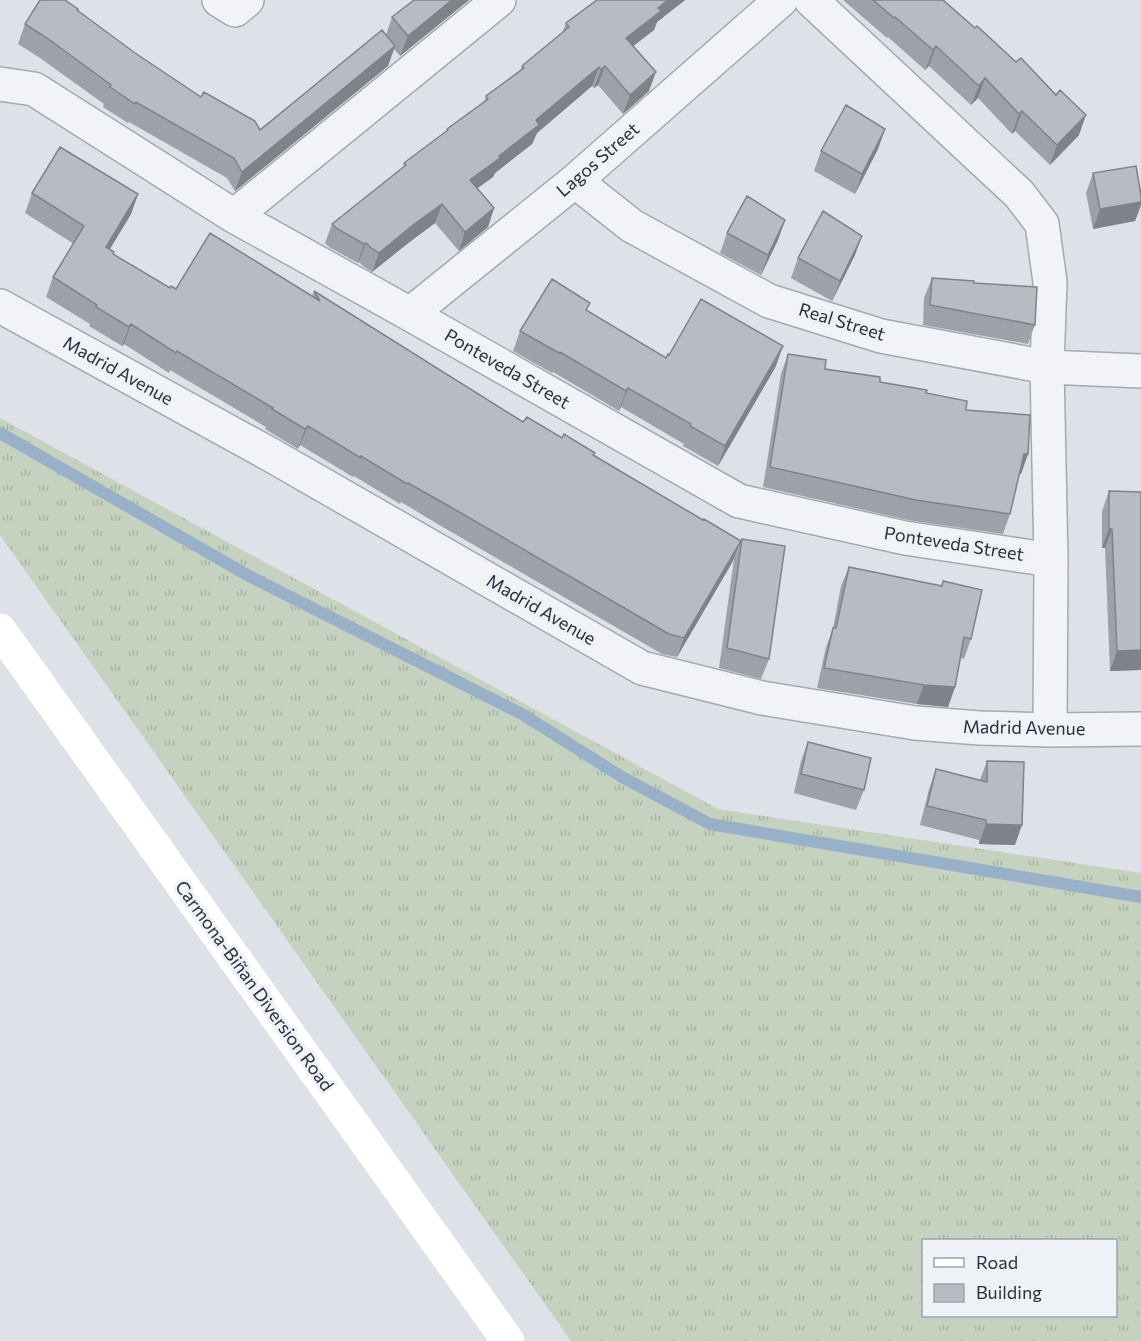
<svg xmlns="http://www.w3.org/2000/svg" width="1141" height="1341" font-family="Commissioner,sans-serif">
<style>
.grass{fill:url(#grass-tufts);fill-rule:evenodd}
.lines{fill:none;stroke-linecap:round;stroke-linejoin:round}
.stream{stroke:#99b1c8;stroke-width:12}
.street-casing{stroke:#a3a9b2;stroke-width:36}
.street{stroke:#f1f3f6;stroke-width:33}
.secondary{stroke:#fff;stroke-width:33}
.wall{fill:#9da1a9}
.shaded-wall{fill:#7f8389}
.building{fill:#b6bbc4;stroke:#7f8389;stroke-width:1.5}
.labels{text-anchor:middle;stroke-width:6;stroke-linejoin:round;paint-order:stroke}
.street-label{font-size:18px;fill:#27303e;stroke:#eef1f5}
</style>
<defs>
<pattern id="grass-tufts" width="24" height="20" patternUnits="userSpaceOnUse" patternTransform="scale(1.5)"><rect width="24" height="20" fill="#c4d2bf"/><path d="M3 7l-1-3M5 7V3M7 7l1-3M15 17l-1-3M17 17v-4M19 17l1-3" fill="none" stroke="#a8b5a5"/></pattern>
</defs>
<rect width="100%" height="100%" fill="#dee2e8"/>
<path class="grass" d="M0 418 718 809 1141 873V1341H571L0 535ZM924 1240H1116V1316H924Z"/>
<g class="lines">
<path class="stream" d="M0 433 249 576 522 714 622 777 710 824 1141 897"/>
<g class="street-casing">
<path id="street" d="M219 0 235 10 247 0
M811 0 1019 194 1042 224 1050 282 1047 367 1051 560 1050 730
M0 84 34 89 234 216 410 314 739 501 905 538 1051 560
M575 181 632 226 769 301 881 336 1047 367 1141 371
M234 216 499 0
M0 306 271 455 642 668 762 698 915 723 980 728 1050 730 1141 729
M410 314 575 181 781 0"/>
</g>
<use href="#street" class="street"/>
<path class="secondary" d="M0 630 508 1341"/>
</g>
<path class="wall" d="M469 0 400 56 394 49 388 66 235 191 227 178 129 122 128 123 103 107 104 104 40 58 18 44 25 24 77 11 135 53 201 97 260 130 386 35 392 17Z
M597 0H685L657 22 654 30 633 46 649 91 623 114 598 85 594 88 592 86 537 133 532 144 495 173 493 177 477 188 494 208 488 227 459 251 435 223 407 244 372 272 363 266 359 262 358 263 329 247 325 243 332 224 403 167 404 163 446 132 447 129 484 102 486 96 520 71 522 66 562 33 566 23Z
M843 0H943L1079 135 1050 165 1015 131 1012 134 978 98 971 105 929 66 925 70 888 37 887 38Z
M885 129 878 149 855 194 814 171 821 151Z
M1093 173 1141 202V205L1135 221 1093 229 1086 193Z
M32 193 138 194 131 214 110 249 113 254 170 288 312 296 314 291 523 422 562 438 595 453 594 456 733 561 677 657 662 654 441 526 401 502 400 504 354 476 353 477 300 445 298 449 265 429 266 427 170 370 169 373 124 344 122 346 89 326 90 324 46 297 53 277 74 244 25 213Z
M785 220 778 240 761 275 720 253 727 233Z
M855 255 832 301 791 278 798 258Z
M932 278 974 283 1035 325 1028 344 923 325 924 298Z
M587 311 666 358 776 366 718 466 683 446 684 444 621 407 619 411 553 372 552 373 513 351 520 331Z
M788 354 825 369 926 393 966 410 1028 454 1021 474 1019 473 1010 514 1003 534 908 520 763 487 781 374Z
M1109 491 1141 670 1110 671 1105 548H1102V511Z
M742 539 769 659 761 679 719 668 734 559Z
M849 567 941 586 943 581 971 639 964 659 961 658 955 687 948 707 917 704 817 688 826 647 833 628 841 586Z
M808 742 864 790 856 810 794 793 801 761Z
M987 761 1015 845 979 844V840L920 825 929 789 936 769 980 780Z"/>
<path class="shaded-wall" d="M452 0H469L400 56 408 36Z
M668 0H685L657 22 654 30 619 57 626 38 658 8Z
M395 46 388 66 235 191 242 172Z
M936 46 929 66 925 70 933 50Z
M605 66 598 85 594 88 601 70Z
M599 67 592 86 537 133 532 144 495 173 493 177 463 199 470 180 499 156 536 120Z
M656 72 649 91 623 114 630 95Z
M985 78 978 98 971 105 979 86Z
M1022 111 1015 131 1012 134 1019 114Z
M1086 115 1079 135 1050 165 1057 145Z
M885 129 878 149 855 194 862 174Z
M138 194 131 214 99 267 106 247Z
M1141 202V205L1135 221 1093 229 1100 209Z
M442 204 435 223 407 244 372 272 379 253 413 225Z
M494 208 488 227 459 251 465 232Z
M785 220 778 240 761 275 768 255Z
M862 236 855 255 832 301 840 281Z
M366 243 359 262 358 263 364 244Z
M131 324 124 344 122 346 129 327Z
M783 346 776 366 718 466 725 446Z
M628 388 621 407 619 411 626 391Z
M308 426 300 445 298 449 305 429Z
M1024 454H1028L1021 474 1017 473Z
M1109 529H1112L1105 548H1102Z
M741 541 733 561 677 657 684 638Z
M1141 650V670L1110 671 1117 651Z
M924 685 955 687 948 707 917 704Z
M986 824 1022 825 1015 845 979 844Z"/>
<path class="building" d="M40 0H65L78 9 77 10 135 53 201 97 204 92 255 121 260 130 382 30 395 46 242 172 234 158 136 102 135 104 110 87 111 85 47 38 25 24Z
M414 0H452L408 36 392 17Z
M597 0H668L658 8 661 11 626 38 656 72 630 95 605 66 601 70 599 67 536 120 539 125 499 156 500 158 470 180 494 208 465 232 442 204 413 225 379 253 370 247 366 243 364 244 336 228 332 224 406 165 404 163 448 130 447 129 488 99 486 96 524 68 522 66 569 27 566 23Z
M873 0H943L975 28 977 26 1016 62 1021 58 1056 95 1060 90 1086 115 1057 145 1022 111 1019 114 985 78 979 86 936 46 933 50 895 17 894 18Z
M846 105 885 129 862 174 821 151Z
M60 147 138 194 106 247 114 252 113 254 170 288 171 286 176 289 210 233 320 301 314 291 523 422 527 417 562 438 564 434 595 453 593 455 703 520 704 519 741 541 684 638 669 634 449 506 408 483 407 484 361 456V458L308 426 305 429 272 409 273 408 177 351 176 353 131 324 129 327 96 307 97 305 53 277 84 226 32 193Z
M1136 166 1141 195V202L1100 209 1093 173Z
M747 196 785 220 768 255 727 233Z
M823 211 862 236 840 281 798 258Z
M932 278 974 281V283L1037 287 1035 325 930 305Z
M552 279 590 303 586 310 666 358 668 354 669 355 701 299 783 346 725 446 690 426 691 424 628 388 626 391 560 352 559 353 520 331Z
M788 354 826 360 825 369 880 377V382L927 390 926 393 967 401 966 410 1030 415 1028 454H1024L1010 514 916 500 770 467Z
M1109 491 1141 492V650L1117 651 1112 529H1109Z
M742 539 785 546 769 659 727 648Z
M849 567 942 586 943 581 982 590 971 639 964 637 955 687 924 685 824 668 833 628H836Z
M808 742 871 758 864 790 801 774Z
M987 761 1024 762 1022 825 986 824V820L927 806 936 769 987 782Z"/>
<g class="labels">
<g class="street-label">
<text transform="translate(598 160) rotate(-41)" y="6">Lagos Street</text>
<text transform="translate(842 322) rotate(17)" y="6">Real Street</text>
<text transform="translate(507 369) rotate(30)" y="6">Ponteveda Street</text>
<text transform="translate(118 371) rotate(29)" y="6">Madrid Avenue</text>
<text transform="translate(954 544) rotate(9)" y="6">Ponteveda Street</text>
<text transform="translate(541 610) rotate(30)" y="6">Madrid Avenue</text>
<text transform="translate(1024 728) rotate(1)" y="6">Madrid Avenue</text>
<text transform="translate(254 986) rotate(54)" y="6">Carmona-Biñan Diversion Road</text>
</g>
</g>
<rect x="922" y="1239" width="195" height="78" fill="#eef1f5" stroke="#9ea4ac" stroke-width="1.5"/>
<rect x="934" y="1258" width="30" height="9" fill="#ffffff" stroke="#9ea4ac" stroke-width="1.5"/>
<text x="976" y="1269" font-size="18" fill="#27303e">Road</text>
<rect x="934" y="1284" width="30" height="18" fill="#b6bbc4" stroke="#9ea4ac" stroke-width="1.5"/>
<text x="976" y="1299" font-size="18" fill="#27303e">Building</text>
</svg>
